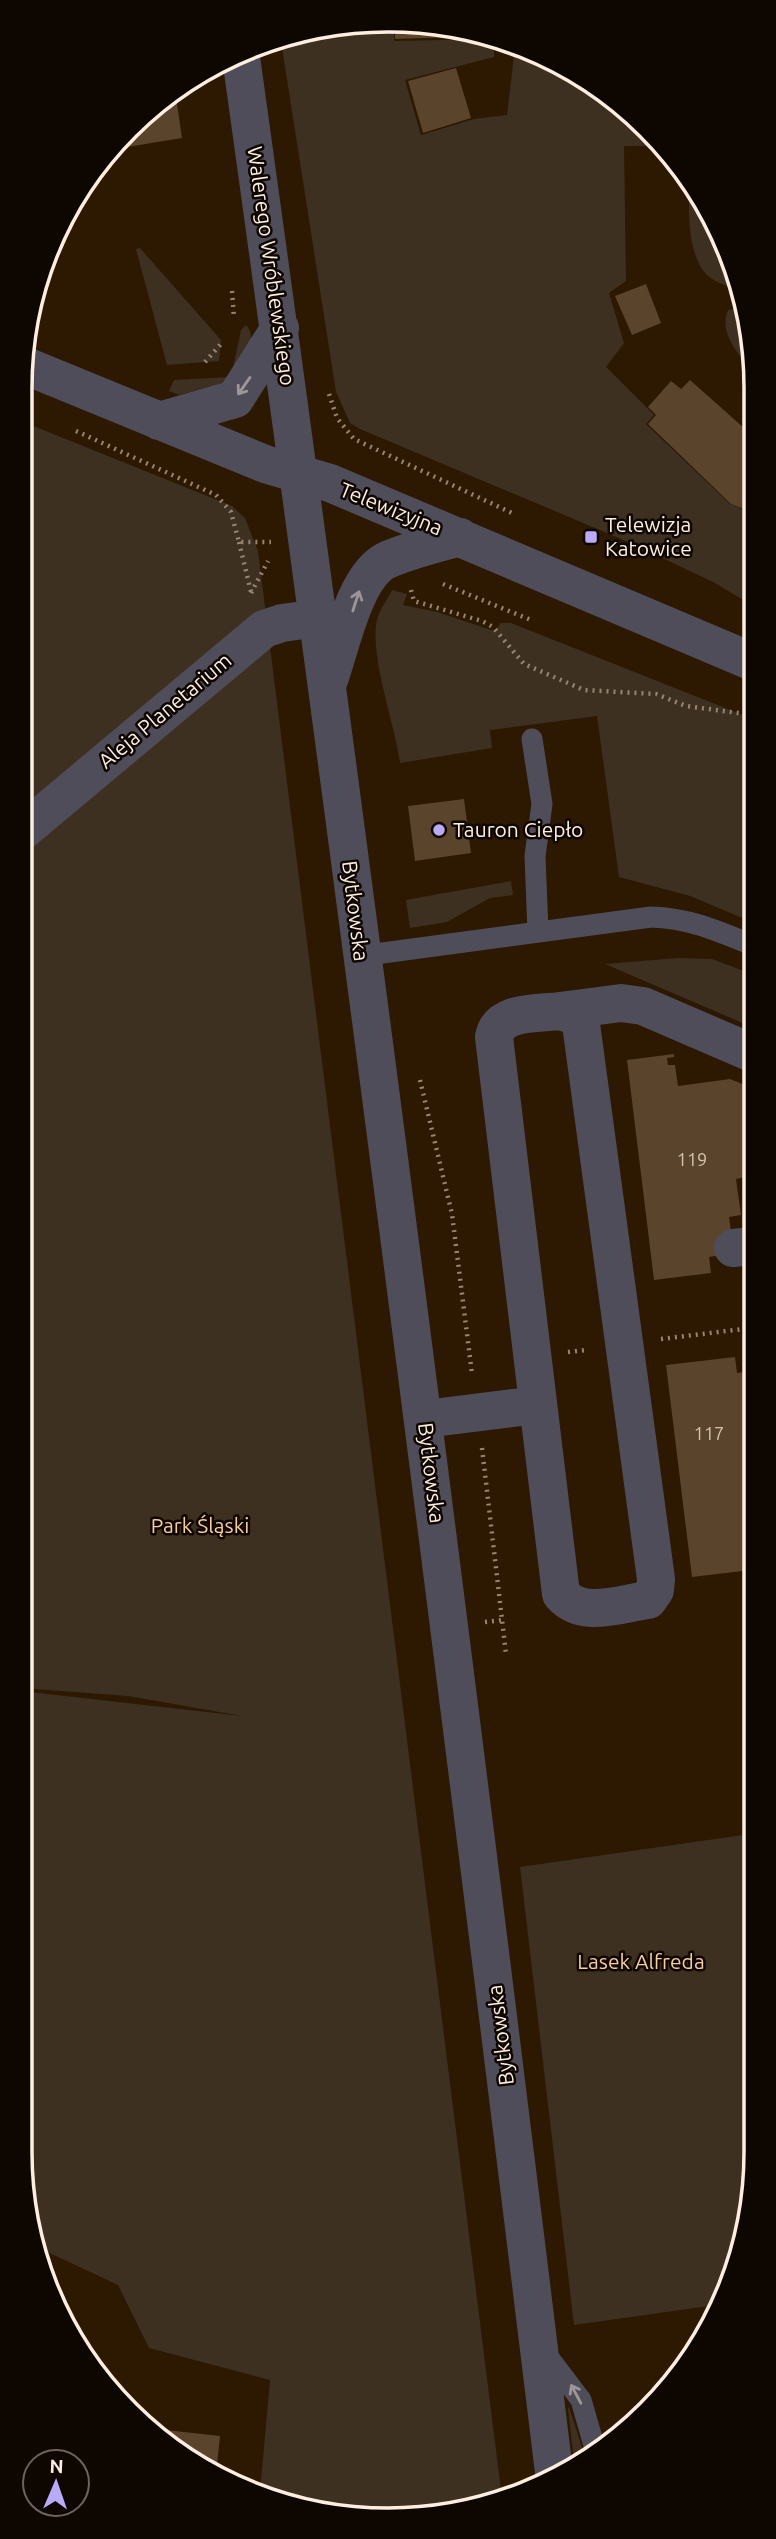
<svg xmlns="http://www.w3.org/2000/svg" width="776" height="2539" font-family="Ubuntu,sans-serif">
<style>
.green{fill:#3d3021}
.building{fill:#5a442b}
.lines{fill:none;stroke-linecap:round;stroke-linejoin:round}
.path{stroke:#978572;stroke-width:4.5;stroke-dasharray:2 5;stroke-linecap:butt}
.service{stroke:#4f4d5a;stroke-width:21}
.minor{stroke:#4f4d5a;stroke-width:38}
.tertiary{stroke:#4f4d5a;stroke-width:38}
.oneway{stroke:#9d9596}
.poi-dot{fill:#b9abf7;stroke:#0e0601;stroke-width:2.5}
.labels{text-anchor:middle;stroke-width:5;stroke-linejoin:round;paint-order:stroke}
.number-label{font-size:18px;fill:#d4c4b3}
.street-label{font-size:21px;fill:#fdeee0;stroke:#0e0601}
.poi-label{font-size:21px;fill:#fdeee0;stroke:#0e0601;text-anchor:start}
.park-label{font-size:21px;fill:#f8cc9d;stroke:#0e0601}
.rim{fill:none;stroke:#fdeee0;stroke-width:3.5}
</style>
<rect width="100%" height="100%" fill="#2d1801"/>
<path class="green" d="M316 26H394V41L494 39V57L405 80 421 135 474 119 507 115 515 47 573 69 661 141 650 146H624L626 281 609 293 624 343 606 367 654 415 646 424 730 504 753 514V606L715 583 633 544 360 429 350 423 336 392 281 41Z
M690 182C708 209 742 255 728 287 721 283 711 280 705 273 687 251 688 208 690 182Z
M140 248 221 340 219 361 167 365 136 249Z
M734 309 746 313 754 339 753 373C740 355 718 334 728 310Z
M246 325C259 338 244 364 237 379L179 395 169 391 174 380 231 377 241 330Z
M26 423 232 506 245 518 258 551 502 2498 484 2507 340 2517 260 2492 270 2380 149 2348 118 2285 39 2248 19 2151 21 1691 242 1716 128 1696 21 1688Z
M392 590 407 594 403 605 437 612 494 631 501 623H511L753 719 752 922 690 896 619 877 597 716 490 730 492 748 400 763C395 725 369 655 377 619 380 609 387 600 392 590Z
M511 881 513 895 490 898 447 922 410 928 406 900Z
M678 958 712 959 752 974V1027L605 964Z
M750 1834V2223L716 2305 574 2325 520 1867Z
M569 2407 585 2457 574 2462 568 2408Z"/>
<path class="building" d="M395 26H460L487 36 395 39Z
M456 68 471 118 423 133 408 81Z
M175 90 182 138 115 149 128 137Z
M646 284 661 323 632 335 615 296Z
M690 380 753 436V513L731 504 648 424 656 415 648 407 671 381 681 389Z
M464 799 471 853 415 861 408 806Z
M674 1054V1057L667 1058 668 1065H675L678 1086 730 1079 752 1088V1141L743 1143 747 1177 736 1179 741 1215 729 1217 734 1253 709 1257 711 1273 654 1280 627 1060Z
M735 1357 737 1373 751 1371V1570L692 1577 666 1365Z
M157 2429 220 2436 216 2475Z"/>
<g class="lines">
<path class="path" d="M232 291 234 318
M205 362 221 344
M329 394 337 418 354 439 512 513
M76 431 216 495 231 512 239 542H271
M239 542 251 592
M443 584 531 620
M411 590 414 601 482 621 493 627 524 664 584 690 656 694 686 706 753 715
M251 593 268 561
M420 1080 452 1214 472 1374
M661 1339 751 1328
M568 1352 587 1350
M482 1448 506 1654
M485 1622 502 1620"/>
<path class="service" d="M532 739 542 804 535 856 538 932
M360 956 651 917C689 918 718 931 752 945
M543 2350 581 2400 596 2452"/>
<path class="minor" d="M24 830 264 629 282 623 318 618
M560 1011 573 1015 581 1024 656 1579 655 1590 648 1600C619 1604 582 1619 561 1594L494 1037C499 1010 538 1014 560 1011Z
M560 1011 621 1003 643 1006 752 1053
M733 1248 752 1246
M425 1419 537 1405"/>
<path class="tertiary" d="M241 57C353 861 456 1667 554 2472
M26 366 265 464 330 483 753 662
M159 421 235 399 280 328
M329 680C341 647 354 576 387 560 410 550 436 544 460 537"/>
</g>
<defs><path id="oneway-shaft" d="M-6 0H5M1.5-3L5.5 0L1.5 3" fill="none" stroke-width="1.6" stroke-linecap="round" stroke-linejoin="round" transform="scale(1.75)"/></defs>
<g class="oneway">
<use href="#oneway-shaft" transform="translate(244 386) rotate(125)"/>
<use href="#oneway-shaft" transform="translate(356 601) rotate(-72)"/>
<use href="#oneway-shaft" transform="translate(576 2394) rotate(-118)"/>
</g>
<g class="poi-dot">
<rect x="584" y="530" width="14" height="14" rx="3.5"/>
<circle cx="439" cy="830" r="7"/>
</g>
<g class="labels">
<g class="number-label">
<text x="692" y="1166">119</text>
<text x="709" y="1440">117</text>
</g>
<g class="street-label">
<text transform="translate(271 266) rotate(82)" y="7">Walerego Wróblewskiego</text>
<text transform="translate(391 509) rotate(22)" y="7">Telewizyjna</text>
<text transform="translate(165 711) rotate(-40)" y="7">Aleja Planetarium</text>
<text transform="translate(355 911) rotate(83)" y="7">Bytkowska</text>
<text transform="translate(431 1473) rotate(83)" y="7">Bytkowska</text>
<text transform="translate(501 2035) rotate(-97)" y="7">Bytkowska</text>
</g>
<g class="poi-label">
<text x="605" y="532">Telewizja<tspan x="605" dy="24">Katowice</tspan></text>
<text x="453" y="837">Tauron Ciepło</text>
</g>
<g class="park-label">
<text x="200" y="1533">Park Śląski</text>
<text x="641" y="1969">Lasek Alfreda</text>
</g>
</g>
<path d="M0 0H776V2539H0ZM388 32H388A356 356 0 0 1 744 388V2152A356 356 0 0 1 388 2508H388A356 356 0 0 1 32 2152V388A356 356 0 0 1 388 32Z" fill="#0e0601" fill-rule="evenodd"/>
<path class="rim" d="M388 32H388A356 356 0 0 1 744 388V2152A356 356 0 0 1 388 2508H388A356 356 0 0 1 32 2152V388A356 356 0 0 1 388 32Z"/>
<g transform="translate(56 2483) rotate(2)"><circle r="33" fill="#0e0601" stroke="#6e635a" stroke-width="2"/>
<path d="M0-5L12 26L0 18L-12 26Z" fill="#b9abf7"/>
<text y="-10" font-size="19" font-weight="bold" text-anchor="middle" fill="#fdeee0">N</text>
</g>
</svg>
